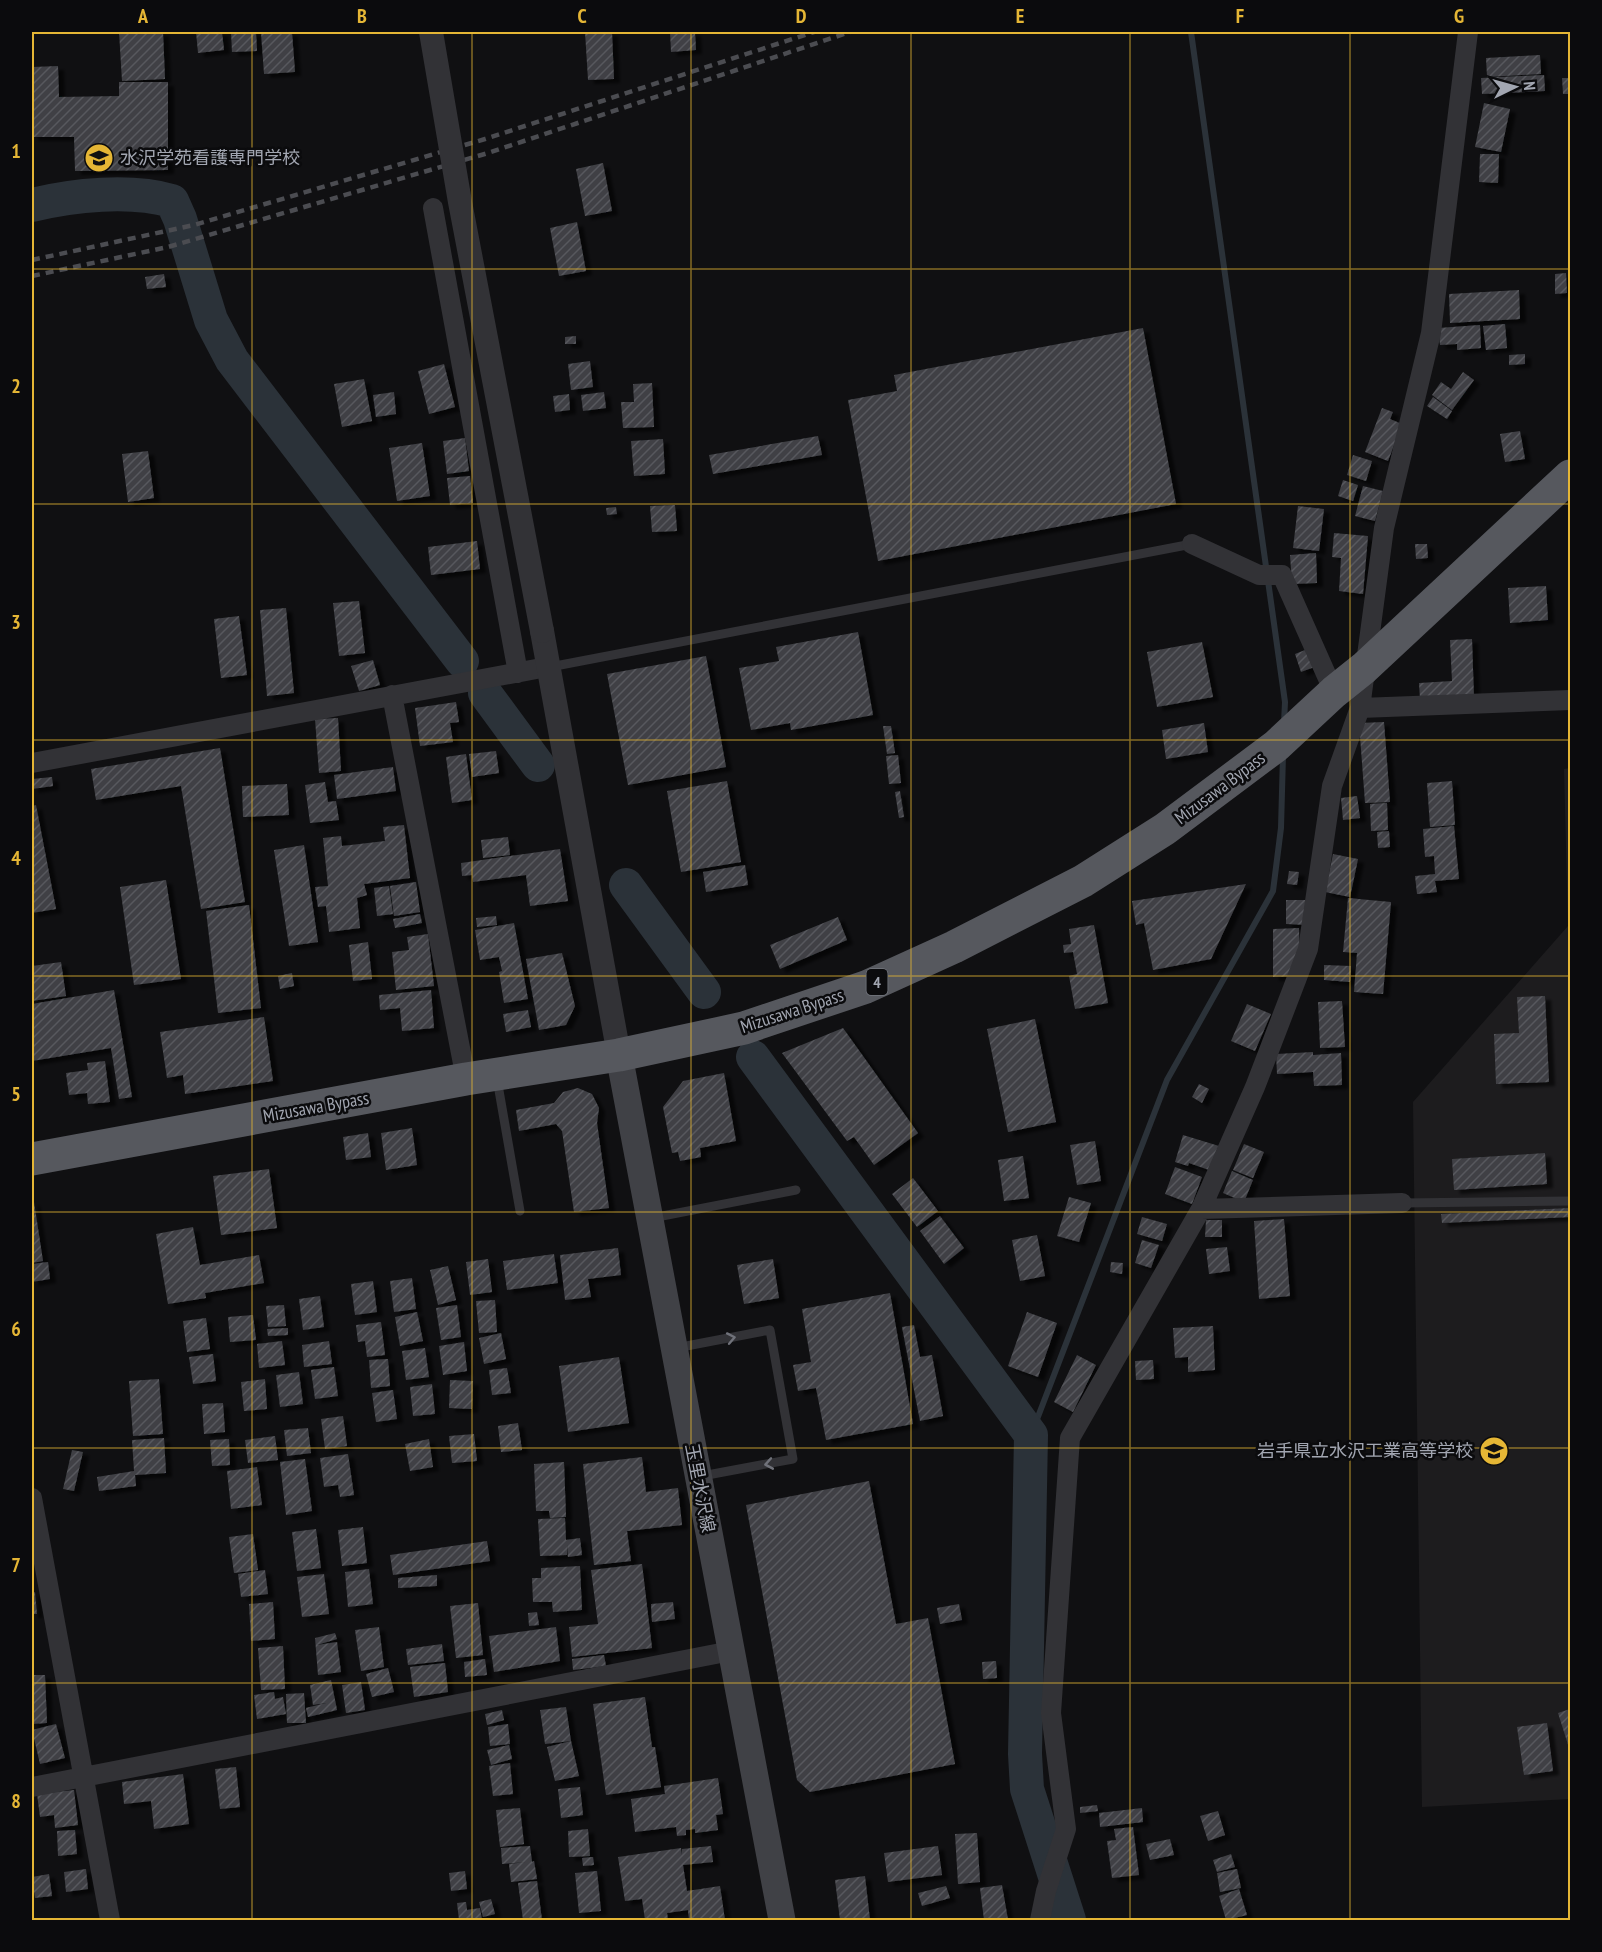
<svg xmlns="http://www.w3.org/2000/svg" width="1602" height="1952" font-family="'PT Sans Narrow','Noto Sans JP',sans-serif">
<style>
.built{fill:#1d1c1e}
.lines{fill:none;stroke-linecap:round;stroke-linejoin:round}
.stream{stroke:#2b3239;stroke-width:6}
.river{stroke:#2b3239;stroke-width:34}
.building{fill:url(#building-hatch);filter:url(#shadow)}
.service{stroke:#323236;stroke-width:9}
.minor{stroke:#323236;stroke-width:20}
.tertiary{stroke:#323236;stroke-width:24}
.secondary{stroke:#404146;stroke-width:27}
.trunk{stroke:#56585e;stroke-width:33}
.rail{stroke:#4b4c51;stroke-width:4.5;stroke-dasharray:8 6;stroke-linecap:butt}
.tertiary-bridge{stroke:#323236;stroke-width:24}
.oneway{stroke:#70727a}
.grid{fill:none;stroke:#e5b635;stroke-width:1.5;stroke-opacity:0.55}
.labels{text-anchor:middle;stroke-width:5;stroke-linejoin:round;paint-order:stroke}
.shield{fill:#0b0b0d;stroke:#757880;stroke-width:1.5}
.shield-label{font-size:16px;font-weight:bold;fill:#a2a6b1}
.poi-label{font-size:18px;fill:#a2a6b1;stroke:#0b0b0d;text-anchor:start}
.street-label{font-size:18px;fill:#a2a6b1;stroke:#0b0b0d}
.neatline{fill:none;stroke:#e5b635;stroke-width:2}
.grid-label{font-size:20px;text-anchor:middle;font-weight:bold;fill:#e5b635}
</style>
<defs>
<pattern id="building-hatch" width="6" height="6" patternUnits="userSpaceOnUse" patternTransform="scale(1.5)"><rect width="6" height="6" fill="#3f4045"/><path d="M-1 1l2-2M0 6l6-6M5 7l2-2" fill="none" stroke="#58595d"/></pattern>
<filter id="shadow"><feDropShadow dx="6" dy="4" stdDeviation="1.5" flood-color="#0009"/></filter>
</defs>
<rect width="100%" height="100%" fill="#101012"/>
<path class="built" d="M1570 768V1799L1422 1807 1413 1102 1568 926 1564 769Z"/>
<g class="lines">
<path class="stream" d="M1191 32 1285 702 1284 723
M1031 1435 1167 1080 1273 891 1281 828 1283 755"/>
<path class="river" d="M32 205C73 195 130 189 172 201L180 219 211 320 232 360 462 661
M485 693 538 765
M626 885 704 992
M753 1057 1031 1435 1025 1754 1027 1789 1069 1920"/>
</g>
<path class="building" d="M119 32H163L165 79 122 81Z
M196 32H222L224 50 198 53Z
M231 32H256L257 51 232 52Z
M261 32H292L295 72 264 74Z
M585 32H612L614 79 588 80Z
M670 32H695L696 50 671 52Z
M1540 55 1541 74 1487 77 1486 58Z
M58 66 59 97 119 96V82H168V170L75 171 74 137H32V67Z
M1544 75 1545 91 1482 94 1481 78Z
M1562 78H1570V94H1563Z
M1484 103 1510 109 1501 152 1475 147Z
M1480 154H1499L1498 183 1479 182Z
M603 163 612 211 585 216 576 169Z
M577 222 586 271 559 276 550 228Z
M1566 273 1567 293 1555 294V274Z
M164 274 166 287 147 289 145 277Z
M1519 290 1520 319 1450 323 1449 294Z
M1505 324 1507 348 1486 350 1483 326Z
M1480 325 1481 348 1457 350V344L1440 345 1438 328Z
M1143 328 1176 504 878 561 848 400 897 391 894 375Z
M576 336V344H565V337Z
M1525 354V364L1509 365V355Z
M590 361 593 387 571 390 568 364Z
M444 364 455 407 429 414 418 371Z
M1463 372 1474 380 1452 410 1432 395 1441 382 1451 389Z
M364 379 372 421 342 427 334 384Z
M652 383 654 427 623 428 621 402H634L633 384Z
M394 392 396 414 376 417 373 395Z
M604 392 606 408 583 411 581 395Z
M569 394 570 410 555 412 553 396Z
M1433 397 1452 411 1447 419 1427 406Z
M1382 408 1393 412 1390 419 1402 424 1388 461 1365 452Z
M1520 431 1525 459 1505 462 1500 434Z
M818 436 822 455 713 474 709 455Z
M465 438 469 471 447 474 443 441Z
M663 439 665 474 634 476 631 441Z
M422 443 430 496 397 501 389 448Z
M148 451 154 498 128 502 122 454Z
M1353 455 1372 461 1366 481 1347 475Z
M470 476 473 503 450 505 447 478Z
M1343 480 1358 485 1353 501 1338 496Z
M1363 486 1383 491 1375 521 1355 516Z
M675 505 677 531 652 532 650 506Z
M1298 506 1324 509 1319 551 1293 548Z
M616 507 617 514 607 515 606 508Z
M1334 533 1368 536 1363 594 1339 591 1341 558 1332 557Z
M477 541 480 569 431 575 428 547Z
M1415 544H1427L1428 558 1416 559Z
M1316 553 1317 583 1292 584 1290 555Z
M1546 586 1548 620 1510 623 1508 588Z
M359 601 365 653 339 656 333 603Z
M286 608 294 693 267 696 260 610Z
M239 616 247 675 221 678 214 619Z
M858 632 873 715 791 730 790 723 751 730 739 668 779 661 776 647Z
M1472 639 1474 698 1420 700 1419 683 1452 681 1450 640Z
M1202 642 1213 697 1157 707 1147 652Z
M1310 648 1317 666 1301 672 1295 654Z
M706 656 726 767 628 785 607 674Z
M373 660 380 685 359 691 351 666Z
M456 702 459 722 450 723 453 742 420 746 415 708Z
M338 718 341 771 319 773 315 719Z
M1384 722 1390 802 1365 803 1359 723Z
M1204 723 1208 752 1166 759 1162 730Z
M883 726H891L895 753 887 754Z
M220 748 245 902 201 909 181 786 96 800 91 769Z
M496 751 499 773 472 777 469 754Z
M466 754 472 800 452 803 446 757Z
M898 755 901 783 889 784 886 756Z
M393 767 396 791 337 799 334 775Z
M52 777 53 786 32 789V779Z
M727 781 741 862 681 872 667 791Z
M1452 781 1455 825 1430 827 1427 783Z
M325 782 328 802 336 801 339 820 310 823 305 785Z
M287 784 289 815 243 817 242 786Z
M900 791 904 817 899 818 895 792Z
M1357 796 1360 818 1343 820 1341 798Z
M1387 803 1388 830 1371 831 1370 804Z
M36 805 56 909 32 913V806Z
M404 825 410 878 364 884 367 895 357 898 360 928 329 932 326 906 318 907 315 887 328 886 323 838 341 836 342 846 385 841 383 827Z
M1454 826 1459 879 1435 881 1437 892 1417 894 1415 876 1435 874 1434 856 1425 857 1423 829Z
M1389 831 1390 847 1378 848 1377 832Z
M508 837 510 855 483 858 481 840Z
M304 845 318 942 289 946 274 850Z
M560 849 568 901 530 906 526 875 473 882 472 875 462 876 461 863Z
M1333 854 1358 859 1350 897 1325 892Z
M745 865 748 885 706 892 703 872Z
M1289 871 1299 872 1297 885 1287 884Z
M166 880 181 979 134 985 120 887Z
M416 882 420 912 394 916 390 886Z
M1246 884 1211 959 1153 970 1144 923 1136 925 1132 901Z
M389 886 393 914 377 916 374 888Z
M1348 898 1391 902 1383 994 1354 992 1357 953 1343 952Z
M1286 900H1308V925L1286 924Z
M249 905 261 1008 218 1013 206 911Z
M420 914 422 923 395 928 393 919Z
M496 916 497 925 477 927 476 918Z
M838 917 847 940 780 969 770 945Z
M514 923 528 999 504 1003 499 972 502 971 499 957 480 960 475 930Z
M1094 925 1108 1003 1075 1009 1069 976 1077 974 1073 952 1064 953 1063 945 1071 944 1069 929Z
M1299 928 1300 976 1273 977V929Z
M428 934 434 986 396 990 392 952 409 950 407 937Z
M368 942 372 979 353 981 349 945Z
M562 953 575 1006 566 1025 539 1030 526 959Z
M61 962 66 996 32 1001V966Z
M1324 965 1351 966 1350 982 1324 980Z
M292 973 294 986 280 989 278 976Z
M114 990 132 1097 119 1099 111 1048 32 1061V1004Z
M431 990 434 1028 402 1031 400 1008 380 1010 379 995Z
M1545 996 1549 1082 1496 1084 1494 1034 1519 1033 1517 997Z
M1342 1001 1345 1047 1320 1048 1318 1002Z
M1247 1004 1271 1014 1255 1051 1231 1041Z
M528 1010 531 1027 506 1032 503 1014Z
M264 1017 273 1081 185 1094 183 1075 167 1078 160 1032Z
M1035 1019 1056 1122 1008 1132 987 1029Z
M843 1028 918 1133 874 1165 854 1137 847 1141 782 1053Z
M1313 1052V1055L1341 1053 1342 1085 1314 1086 1313 1072 1277 1074 1276 1054Z
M105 1061 110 1102 88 1104 87 1093 69 1095 66 1073 88 1070 87 1063Z
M724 1073 736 1141 700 1148 701 1157 680 1161 678 1152 672 1153 663 1107 683 1081Z
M1199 1084 1209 1089 1202 1103 1192 1097Z
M578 1088 592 1094 599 1108 597 1123 609 1208 574 1212 562 1131 556 1124 519 1131 516 1110 554 1103 563 1092Z
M412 1128 417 1165 386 1170 381 1133Z
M368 1133 371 1157 346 1160 343 1137Z
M1183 1135 1219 1146 1212 1171 1189 1163 1188 1166 1175 1162Z
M1095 1141 1101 1181 1077 1185 1070 1145Z
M1244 1144 1264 1152 1253 1178 1233 1170Z
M1545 1153 1547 1184 1454 1190 1452 1159Z
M1023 1156 1029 1198 1004 1201 998 1160Z
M1175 1167 1202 1177 1192 1204 1165 1194Z
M269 1169 277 1228 221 1235 213 1176Z
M1232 1171 1253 1180 1244 1202 1223 1193Z
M913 1178 938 1211 917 1227 892 1194Z
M1069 1197 1091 1203 1079 1242 1057 1236Z
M32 1202H34L43 1261 32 1263Z
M1570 1208V1217L1442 1223 1441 1214Z
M940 1216 964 1248 944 1264 920 1231Z
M1142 1217 1167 1224 1162 1241 1137 1234Z
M1284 1219 1290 1296 1259 1299 1254 1221Z
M1206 1220H1222V1237H1205Z
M193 1227 200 1265 259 1255 264 1283 205 1293 206 1298 168 1304 156 1234Z
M1037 1235 1045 1276 1020 1281 1012 1240Z
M1142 1240 1159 1245 1151 1268 1135 1263Z
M1227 1247 1230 1271 1209 1274 1206 1249Z
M618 1248 621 1275 588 1279 591 1297 565 1300 560 1255Z
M554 1254 558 1283 507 1290 503 1261Z
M488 1259 492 1292 470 1295 466 1262Z
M773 1259 779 1298 744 1304 737 1265Z
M48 1262 50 1279 32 1282V1264Z
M1111 1262 1123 1263 1122 1274 1110 1272Z
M448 1266 456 1300 438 1305 430 1270Z
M412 1278 416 1309 394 1312 390 1281Z
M373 1281 377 1312 355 1315 351 1284Z
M890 1293 913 1424 826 1440 816 1388 798 1391 793 1365 811 1362 802 1309Z
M320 1296 324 1327 303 1330 299 1299Z
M495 1300 497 1332 479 1333 476 1301Z
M284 1305 286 1326 268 1327 266 1306Z
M457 1305 461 1337 441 1340 436 1308Z
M417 1312 423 1341 400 1346 395 1317Z
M1027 1312 1057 1323 1038 1377 1008 1366Z
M253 1315 256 1340 230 1342 228 1317Z
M206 1318 210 1349 187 1352 183 1321Z
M381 1322 385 1355 367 1357 365 1341 358 1342 356 1325Z
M914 1325 920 1357 932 1355 943 1416 920 1421 902 1327Z
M1213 1326 1215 1370 1188 1372V1357L1175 1358 1173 1328Z
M288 1328V1335L268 1336 267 1329Z
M501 1333 506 1359 484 1364 479 1338Z
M282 1341 285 1365 259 1368 257 1344Z
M329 1341 332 1364 304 1367 302 1345Z
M464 1342 467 1371 443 1375 439 1346Z
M425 1348 429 1377 406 1380 402 1351Z
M213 1354 216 1381 193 1384 189 1357Z
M1077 1355 1096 1365 1073 1412 1054 1402Z
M619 1357 629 1423 568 1432 559 1366Z
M388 1359 390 1386 371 1388 369 1360Z
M1153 1360 1154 1379 1136 1380 1135 1361Z
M334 1367 338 1396 315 1399 311 1370Z
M507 1368 511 1393 492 1395 489 1370Z
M299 1372 303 1404 280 1407 276 1375Z
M159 1379 163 1434 133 1436 129 1381Z
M265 1379 267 1409 244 1411 241 1382Z
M450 1380 473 1381 472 1409 449 1408Z
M432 1384 435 1414 413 1416 410 1387Z
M393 1390 397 1419 376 1422 372 1393Z
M223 1403 225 1432 204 1434 202 1404Z
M343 1416 347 1446 325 1449 321 1419Z
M518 1423 522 1450 501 1452 498 1426Z
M308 1428 311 1453 287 1456 284 1430Z
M474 1434 477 1461 452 1463 449 1436Z
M275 1436 278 1460 248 1463 245 1440Z
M164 1438 166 1473 135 1475 136 1486 99 1491 97 1477 134 1471 132 1440Z
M229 1439 230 1465 212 1466 210 1440Z
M429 1439 433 1467 410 1471 405 1444Z
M72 1450 83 1452 74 1491 63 1489Z
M348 1454 354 1495 340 1497 338 1485 324 1487 320 1458Z
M642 1457 646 1492 678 1488 682 1525 627 1531 631 1561 594 1565 583 1464Z
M305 1459 312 1511 286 1515 280 1462Z
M564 1462 566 1517 550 1518 549 1511H536L534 1464Z
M257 1467 262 1505 231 1509 227 1471Z
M869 1481 896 1624 928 1618 955 1764 810 1792 797 1780 746 1505Z
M565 1518 566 1540 580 1538 582 1555 568 1557 567 1545V1555L540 1556 538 1519Z
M363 1527 367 1563 342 1566 338 1530Z
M316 1529 321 1568 297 1571 292 1532Z
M253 1534 258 1570 234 1573 229 1537Z
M487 1541 490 1561 393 1575 390 1555Z
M642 1564 652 1648 572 1657 569 1627 598 1624 591 1570Z
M580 1566 582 1610 553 1612 552 1602H533L532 1578H541V1568Z
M369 1569 373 1604 348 1607 345 1572Z
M265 1570 268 1594 241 1597 238 1574Z
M324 1574 329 1614 302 1617 297 1577Z
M437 1575V1586L398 1588V1578Z
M35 1592 37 1614H32V1593Z
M273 1602 275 1639 251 1641 249 1604Z
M673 1602 675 1619 652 1622 651 1604Z
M478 1603 483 1655 456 1658 450 1606Z
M959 1604 962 1620 940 1624 937 1608Z
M537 1612 539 1625 529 1626 528 1613Z
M379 1627 384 1667 361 1671 355 1630Z
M556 1627 560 1661 494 1672 489 1636Z
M335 1633 337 1639 317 1645 337 1642 341 1672 318 1675 315 1638Z
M442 1644 444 1661 408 1665 406 1649Z
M283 1646 285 1689 261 1690 258 1648Z
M604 1655 606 1666 573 1670 572 1659Z
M485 1659 487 1675 465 1677 464 1662Z
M996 1661 997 1678 983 1679 982 1662Z
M445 1663 448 1692 414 1697 410 1667Z
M388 1668 394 1692 372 1697 366 1674Z
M32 1675H45L47 1723 32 1724Z
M331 1680 337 1710 308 1717 306 1708 326 1703 313 1705 310 1685Z
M361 1682 365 1710 346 1713 342 1685Z
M274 1692 275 1699 283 1697 286 1714 257 1719 254 1695Z
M304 1693 306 1723H287L286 1694Z
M645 1697 652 1747H655L661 1787 606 1795 593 1704Z
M566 1707 571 1741 545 1744 540 1710Z
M1570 1709V1751L1558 1713Z
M502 1710 504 1720 487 1725 485 1714Z
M1547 1723 1553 1771 1524 1775 1517 1727Z
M56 1724 65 1758 40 1764 32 1730Z
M508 1724 510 1744 490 1746 488 1727Z
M571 1741 579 1776 555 1781 547 1747Z
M509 1745 512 1759 491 1765 487 1750Z
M510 1763 513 1794 493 1796 489 1766Z
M236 1767 240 1807 220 1809 215 1769Z
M183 1774 189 1824 154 1829 151 1801 124 1804 122 1782Z
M718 1778 723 1814 716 1815 718 1830 695 1833V1829L686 1830V1835L677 1836 676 1827 635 1832 631 1799 665 1794 664 1786Z
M580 1787 583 1815 561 1818 558 1789Z
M74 1790 78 1825 55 1828 54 1815 40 1817 37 1794Z
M1097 1805 1098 1811 1080 1813V1807Z
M520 1808 524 1844 500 1847 496 1810Z
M1142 1808 1143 1822 1100 1827 1099 1813Z
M1218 1811 1225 1835 1208 1841 1200 1816Z
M1133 1827 1139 1875 1112 1878 1107 1841 1116 1840 1114 1829Z
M588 1829 590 1856 569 1857 568 1831Z
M75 1830 77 1854 58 1856 57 1831Z
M977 1833 980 1882 958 1884 955 1834Z
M1170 1839 1174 1855 1150 1860 1146 1844Z
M530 1846 532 1862 534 1861 537 1879 511 1882 509 1864 526 1862 502 1864 501 1848Z
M711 1846 713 1862 683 1865 687 1891 720 1886 725 1920H689L688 1910 667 1913 668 1920H645L642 1899 625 1901 618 1857 681 1848 682 1855V1849Z
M938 1846 942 1875 888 1882 884 1853Z
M1231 1854 1235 1867 1217 1872 1213 1860Z
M593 1857 594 1865 583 1866 582 1858Z
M86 1869 88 1889 66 1892 64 1872Z
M1237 1869 1241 1888 1220 1892 1217 1873Z
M465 1871 467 1889 451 1891 449 1873Z
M597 1871 601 1911 579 1913 575 1873Z
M49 1874 52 1896 35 1898 32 1877Z
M865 1876 870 1920H840L835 1880Z
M537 1881 542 1920H523L518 1883Z
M1002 1885 1008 1920H984L980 1888Z
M946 1886 950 1898 922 1906 918 1893Z
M1239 1889 1247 1915 1226 1920 1219 1896Z
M491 1899 495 1914 483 1917 479 1902Z
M466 1902 467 1910 480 1908 482 1920H459L457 1903Z"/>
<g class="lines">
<path class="service" d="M550 667 1192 544
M497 1079 520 1211
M1402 1203 1570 1201
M652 1218 796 1190
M676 1348 770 1330 793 1459 702 1476"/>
<path class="minor" d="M433 208 518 673
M1192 544 1259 575H1282L1334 692
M392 695 466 1079
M1360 708 1570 700
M32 763 547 667
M1201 1209 1402 1203
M32 1498 110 1920
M32 1787 731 1651
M1040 1920 1046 1891 1066 1829 1051 1713 1070 1438 1201 1209 1255 1087 1308 949 1332 786 1360 708 1384 528 1431 333 1468 32"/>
<path class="tertiary" d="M542 631 619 1055"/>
<path class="secondary" d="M619 1055 782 1920"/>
<path class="trunk" d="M32 1159 466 1079 619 1055 744 1028 866 987 954 947 1083 881 1165 829 1276 746 1334 692 1364 668 1570 476"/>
<path class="rail" d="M32 260 194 225 485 139 814 32
M32 276 168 247 488 153 850 32"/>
<path class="tertiary-bridge" d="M431 32 460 202 542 631"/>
</g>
<defs><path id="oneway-chevron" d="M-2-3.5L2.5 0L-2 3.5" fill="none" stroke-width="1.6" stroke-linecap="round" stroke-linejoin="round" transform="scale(1.5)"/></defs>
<g class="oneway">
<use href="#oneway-chevron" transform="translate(731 1338) rotate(-11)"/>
<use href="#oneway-chevron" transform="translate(769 1464) rotate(170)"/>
</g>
<path class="grid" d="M252 32V1920M472 32V1920M691 32V1920M911 32V1920M1130 32V1920M1350 32V1920M32 269H1570M32 504H1570M32 740H1570M32 976H1570M32 1212H1570M32 1448H1570M32 1683H1570"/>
<defs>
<g id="school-disc" transform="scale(1.5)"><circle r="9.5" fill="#e5b635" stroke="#0b0b0d"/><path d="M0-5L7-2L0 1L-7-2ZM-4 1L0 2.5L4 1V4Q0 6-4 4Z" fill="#111"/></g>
</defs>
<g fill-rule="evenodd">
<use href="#school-disc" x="99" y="158"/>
<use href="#school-disc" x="1494" y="1451"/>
</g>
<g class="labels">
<rect class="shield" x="866.5" y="969" width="21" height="26" rx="4.5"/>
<g class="shield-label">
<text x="877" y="988">4</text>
</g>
<g class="poi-label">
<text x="120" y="164">水沢学苑看護専門学校</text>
<text x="1473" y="1457" text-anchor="end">岩手県立水沢工業高等学校</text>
</g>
<g class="street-label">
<text transform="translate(1220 788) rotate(-37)" y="6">Mizusawa Bypass</text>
<text transform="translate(792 1011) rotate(-18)" y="6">Mizusawa Bypass</text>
<text transform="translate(316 1107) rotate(-10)" y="6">Mizusawa Bypass</text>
<text transform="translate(700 1488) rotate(79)" y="6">玉里水沢線</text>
</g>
</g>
<rect width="1602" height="1952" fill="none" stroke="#0b0b0d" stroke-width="66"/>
<g transform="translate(1515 87) rotate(85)" stroke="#0b0b0d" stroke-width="4.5" paint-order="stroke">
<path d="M0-4.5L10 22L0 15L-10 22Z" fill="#a2a6b1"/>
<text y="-9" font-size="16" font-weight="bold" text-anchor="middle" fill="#a2a6b1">N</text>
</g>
<rect x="33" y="33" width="1536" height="1886" class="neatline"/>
<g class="grid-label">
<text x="143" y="23">A</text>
<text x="362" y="23">B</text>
<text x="582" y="23">C</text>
<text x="801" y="23">D</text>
<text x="1020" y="23">E</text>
<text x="1240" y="23">F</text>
<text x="1459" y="23">G</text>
<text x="16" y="158">1</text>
<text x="16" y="393">2</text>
<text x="16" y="629">3</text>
<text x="16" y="865">4</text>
<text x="16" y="1101">5</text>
<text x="16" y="1336">6</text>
<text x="16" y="1572">7</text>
<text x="16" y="1808">8</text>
</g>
</svg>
